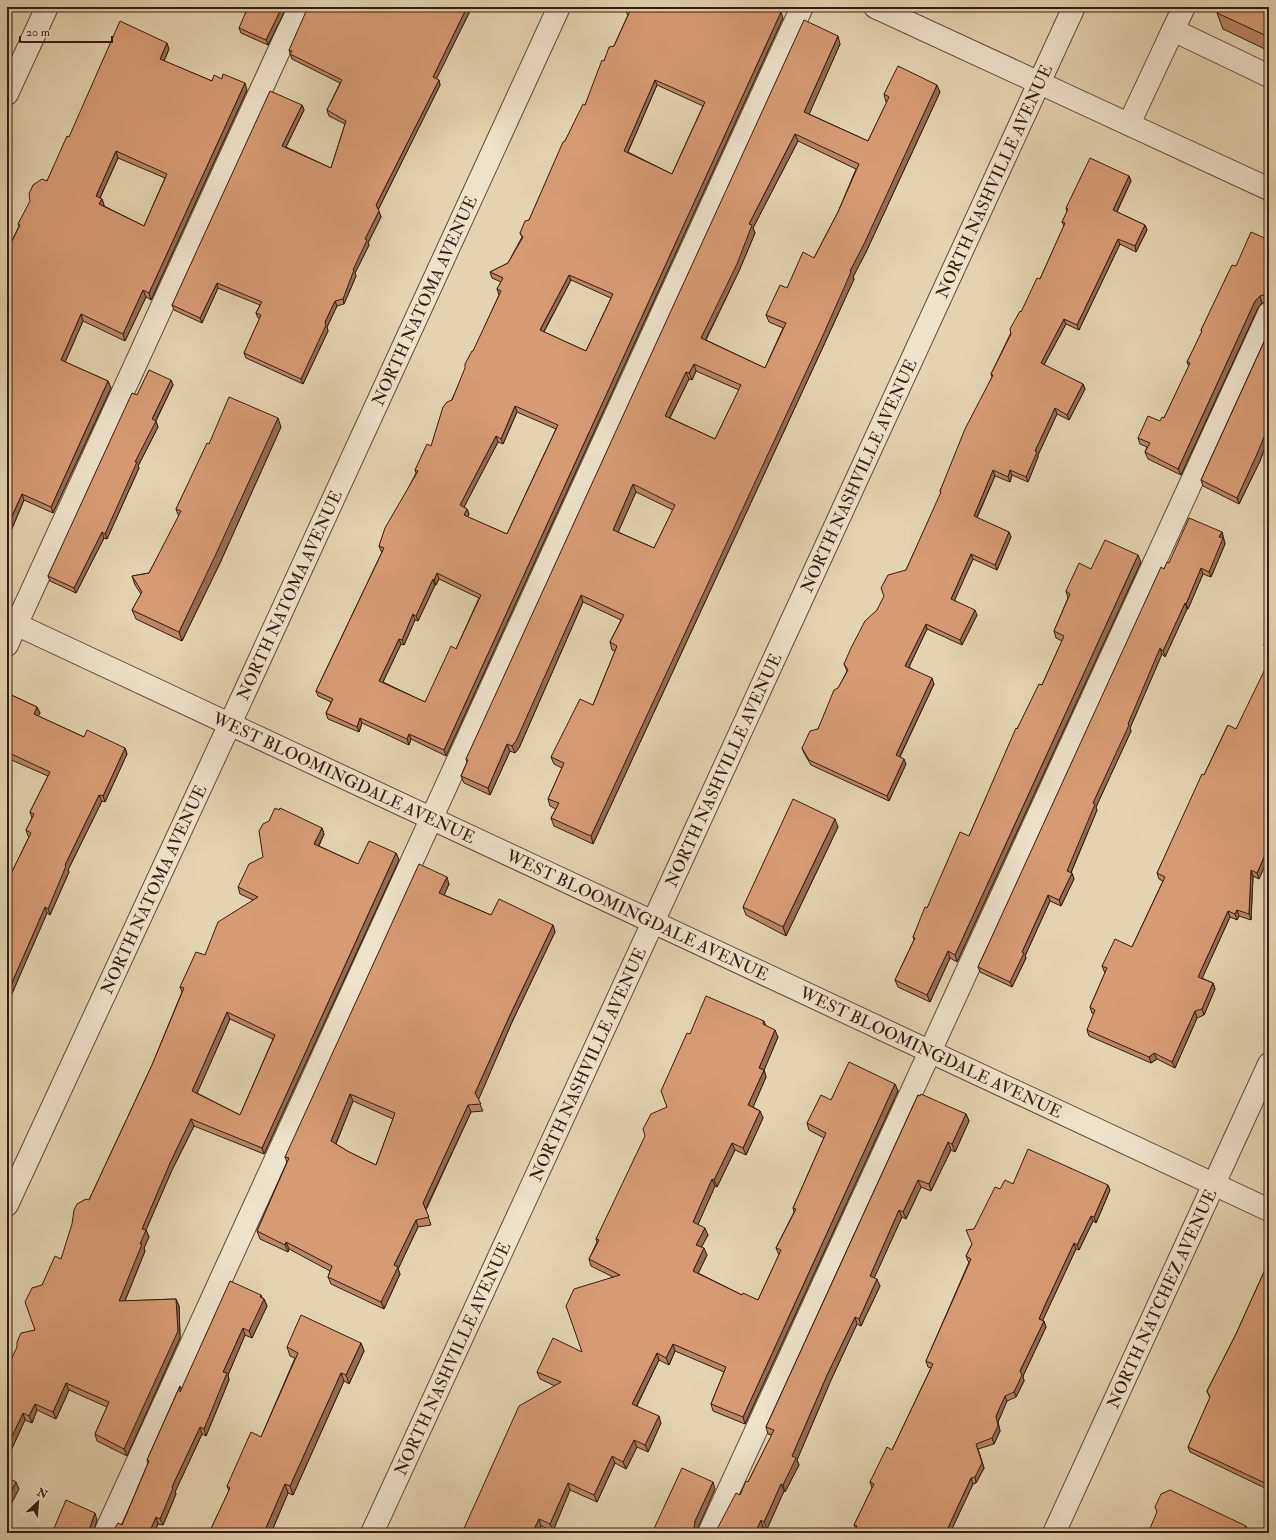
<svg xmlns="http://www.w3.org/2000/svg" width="1276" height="1540" font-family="'IM FELL Double Pica',serif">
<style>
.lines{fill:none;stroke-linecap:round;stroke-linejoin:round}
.minor-casing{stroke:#604a38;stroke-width:24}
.minor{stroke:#ede2ca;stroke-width:22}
.wall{fill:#b98564;stroke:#351c10;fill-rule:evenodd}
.shaded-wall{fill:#966c51;stroke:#351c10}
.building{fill:#d79b74;stroke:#351c10;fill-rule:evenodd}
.labels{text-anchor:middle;stroke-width:3.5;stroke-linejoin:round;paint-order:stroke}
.street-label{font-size:17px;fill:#351c10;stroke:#ede2ca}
</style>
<rect width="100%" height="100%" fill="#e3d3ae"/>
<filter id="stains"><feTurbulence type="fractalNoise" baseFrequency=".005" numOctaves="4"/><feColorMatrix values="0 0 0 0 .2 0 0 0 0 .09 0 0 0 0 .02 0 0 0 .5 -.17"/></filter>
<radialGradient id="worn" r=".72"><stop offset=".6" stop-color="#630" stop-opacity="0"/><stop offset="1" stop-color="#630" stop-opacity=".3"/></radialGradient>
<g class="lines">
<g class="minor-casing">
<g id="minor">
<path d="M875 7 1269 189"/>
<path d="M1173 30 1184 7"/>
<path d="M7 94 47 7"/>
<path d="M1129 124 1173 30 1269 76"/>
<path id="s1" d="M7 620 1269 1210"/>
<path d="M7 645 299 7"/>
<path id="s2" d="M7 1205 247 687 559 7"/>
<path d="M105 1533 802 7"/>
<path id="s3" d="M372 1533 1074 7"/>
<path d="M709 1533 1269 313"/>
<path id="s4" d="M1054 1533 1269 1064"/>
</g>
</g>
<use href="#minor" class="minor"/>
</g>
<path class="wall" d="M287 7 268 45 241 33 239 28Z
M414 7H472L436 79 439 80 440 85 378 210 381 217 368 243 369 245 355 273 356 276 344 304 337 306 327 327 328 331 303 384 246 358 244 353 260 318H258L256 313 260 305 218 288 202 323 174 310 172 305 302 105 304 110 286 147 331 168 345 124 329 116 327 110 340 83 292 59 289 50 413 9Z
M1269 7V51L1223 29 1217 13Z
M625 9 783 18 446 756 411 739 409 745 362 723 359 732 328 719 326 713 331 702 318 696 316 691 382 552 381 551 379 546 416 473 415 470 431 446 499 295 497 289 501 282 492 278 490 272 508 263 522 237 520 233 529 220 565 141 585 105 604 61 614 46 628 15 627 14ZM657 85 703 106 672 174 628 152ZM571 280 611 298 586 351 544 332ZM517 412 556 429 507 534 467 517 469 514 467 509 464 507 498 442 503 444ZM439 579 479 598 456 649 425 702 383 682 401 644 404 645 415 620 418 621 435 585H436Z
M840 44 809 114 868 141 887 102H886L884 94 940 92 866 252 853 277 854 279 822 349 593 844 554 826 551 818 556 809 550 806 548 799 562 768 554 764 551 757 593 705 615 651 612 650 610 642 621 620 583 602 519 748 515 753 510 751 490 795 464 783 461 776 467 762 466 759ZM798 141 856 169 838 212 814 258 787 288 766 315 769 322 783 328 765 368 706 340 739 271 755 233 753 228ZM696 371 739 390 715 439 670 418 689 379 692 380ZM636 492 673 510 654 548 618 532Z
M169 49 164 61 212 81 247 90 151 300 146 297 125 341 83 321 65 362 108 381 111 388 53 513 24 500 8 538 7 537V251L19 226 18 224 47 181 69 137ZM118 158 165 178 144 226 104 206V205L102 199 100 198Z
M1129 176 1131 181 1117 212 1145 225 1147 230 1136 252 1120 244 1079 330 1066 324 1044 365 1083 384 1085 389 1069 420 1057 414 1038 455V457L1028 482 1012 475 1010 482 995 476 977 518 1009 532 1011 537 997 570 973 559 954 600 977 615 962 645 927 629 909 667 934 684 900 757 906 764 889 801 811 765 804 753 802 748 818 729 847 671 844 664 877 610 906 570 941 494 940 491 992 377 991 374 1021 312 1040 279 1064 226 1062 222 1067 212 1066 208Z
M1269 240V301L1262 303 1258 308 1181 475 1148 459 1145 452 1147 447 1140 444 1138 438 1164 418 1189 367 1187 362 1202 333 1201 330 1236 266Z
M1269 331V437L1260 461 1239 504 1203 486 1201 480Z
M171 380 173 385 156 421 158 427 138 466 139 468 107 539 104 538 76 593 50 581 48 576 137 395Z
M281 427 220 563 182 641 136 619 132 610 141 594 135 585 132 576 149 573 179 517 176 509 209 444Z
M1222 532 1225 544 1211 577 1203 574 1188 609H1187L1165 657 1162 654 1130 728 1131 731 1096 807 1097 810 1071 873H1072L1074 879 1061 906 1050 901 1025 956 1026 958 1012 987 980 972 978 967 1164 569 1169 563Z
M1141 562 957 962 950 958 930 1002 898 987 895 980 914 940 913 937 927 908 969 836 1017 729 1042 685 1062 641 1056 638 1054 631 1068 598 1066 591 1091 569Z
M1269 633V652L1266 651 1264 645Z
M7 693 37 707 40 713 38 716 84 737 125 748 127 754 105 802 102 801 68 870 69 872 50 915 47 913 7 1005V882L29 837 28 836 26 830 32 818 30 812 48 776 7 758Z
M1228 725 1259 879 1253 876 1251 920 1239 916 1237 920 1230 917 1202 978 1213 983 1215 989 1204 1015 1197 1018 1175 1068 1157 1059 1151 1063 1089 1036 1087 1030 1094 1014 1092 1013 1090 1007 1105 973 1102 966 1132 947 1163 881 1159 879 1157 873Z
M838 827 786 936 746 915 743 907Z
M322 828 324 834 319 846 358 864 396 853 399 860 264 1154 194 1126 172 1170 146 1230 149 1237 144 1248 145 1251 125 1301 176 1299 179 1306 180 1338 127 1456 97 1441 95 1434 107 1407 69 1390 56 1419 37 1410 32 1423 25 1420 7 1459V1368L35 1330 42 1285 61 1259 89 1200 152 1065 182 992 180 987 205 955 253 900 240 894 238 887ZM230 1019 273 1039 240 1115 197 1093Z
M449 884 444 895 491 915 553 925 555 932 512 1022 478 1100 483 1111 471 1112 426 1210 431 1225 418 1227 398 1269 400 1274 384 1309 331 1284 328 1277 330 1271 289 1249 288 1252 260 1239 257 1231 287 1162 285 1157ZM353 1101 393 1119 376 1165 349 1152 336 1144Z
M764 1021 766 1026 778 1037 764 1070 766 1077 753 1107 760 1111 763 1118 746 1155 735 1150 717 1187 715 1186 698 1224 708 1235 701 1247 707 1255 698 1273 742 1295 758 1300 779 1255 776 1248 794 1212 793 1208 824 1138 809 1130 807 1123 831 1100 895 1084 898 1091 745 1424 713 1411 711 1404 724 1372 675 1351 669 1365 659 1360 637 1406 661 1423 648 1452 637 1447 626 1469 615 1463 597 1502 570 1490 553 1531 541 1526 538 1533H462L555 1386 540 1379 537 1372 582 1352 613 1277 591 1266 589 1259 597 1242 596 1239 667 1107 690 1034Z
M918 1095 966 1114 969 1121 955 1152 951 1150 931 1191 921 1187 906 1219 902 1217 874 1278 880 1286 861 1326 857 1324 831 1380 797 1460 799 1465 785 1492 784 1491 767 1529 763 1527 761 1533H715L748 1482 772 1435 768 1434 766 1427Z
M1013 1184 1110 1190 1096 1223 1093 1221 1079 1250 1076 1249 1047 1311 1042 1321H1044L1046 1327 1023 1376 1024 1381 1016 1397 1007 1401 998 1422 1000 1431 994 1444 978 1449 984 1468 976 1483 973 1484 950 1533H854L856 1529 854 1525 872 1488 870 1482 892 1450 931 1368 928 1367 926 1361 969 1262 968 1261 966 1256 972 1244 974 1229 1000 1189Z
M1269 1261V1490L1190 1452 1188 1447 1210 1398 1207 1391 1236 1334Z
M262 1298 264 1299 267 1306 252 1338 245 1335 228 1375 229 1380 206 1436 202 1434 175 1492 176 1494 163 1525 158 1524 154 1533H112L122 1525 148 1463 147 1460 180 1386 181 1389Z
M361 1343 364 1351 349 1384 344 1381 293 1495 288 1493 271 1533H209L229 1491 227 1486 261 1437 295 1358 290 1356 287 1347Z"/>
<path class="shaded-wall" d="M282 7H287L268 45 266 40Z
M467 7H472L435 82 433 77Z
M781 12 783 18 446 756 444 750Z
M838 36 840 44 807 119 804 112Z
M167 43 169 49 162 66 160 59Z
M439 80 440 85 378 210 376 205Z
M655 80 657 85 626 156 624 151Z
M245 83 247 90 151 300 149 293Z
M937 85 940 92 866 252 853 277 854 279 822 349 593 844 591 836 850 271Z
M302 105 304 110 284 151 282 146Z
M795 134 798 141 753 228 755 233 739 271 703 345 701 338 749 224Z
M116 151 118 158 98 202 96 196Z
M1129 176 1131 181 1115 215 1113 210Z
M102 199 104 205 101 211 99 204Z
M379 211 381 217 368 243 369 245 355 273 356 276 344 304 343 299 353 270 365 239Z
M1145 225 1147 230 1136 252 1135 246Z
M1118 239 1120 244 1079 330 1077 325Z
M569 275 571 280 542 335 540 330Z
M217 283 218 288 202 323 200 318Z
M143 290 146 297 125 341 123 334Z
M1260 296 1262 303 1258 308 1181 475 1178 469 1255 301Z
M335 301 337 306 327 327 328 331 303 384 301 379 325 322Z
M81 314 83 321 63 367 61 360Z
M1064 319 1066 324 1042 368 1041 363Z
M694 364 696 371 692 380 689 373Z
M686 372 689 379 667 423 665 416Z
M171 380 173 385 154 424 156 421 158 427 138 466 139 468 107 539 105 534 135 462 152 419Z
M108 381 111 388 53 513 51 507Z
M1083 384 1085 389 1069 420 1067 415Z
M515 406 517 412 503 444 501 439Z
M1055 408 1057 414 1038 455V457L1028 482 1026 477 1035 451Z
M278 418 281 427 220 563 182 641 179 632Z
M1269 425V437L1260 461 1239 504 1237 498Z
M496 436 498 442 462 511 460 505Z
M993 470 995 476 975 521 974 516Z
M1010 470 1012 475 1010 482 1008 477Z
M633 484 636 492 616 537 613 530Z
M22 494 24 500 8 538 7 527Z
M467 509 469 514 466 521 464 515Z
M102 532 104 538 76 593 74 588Z
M1009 532 1011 537 997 570 995 565Z
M1222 532 1225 544 1211 577 1209 572 1219 537Z
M971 554 973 559 953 604 951 599Z
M1138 555 1141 562 957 962 955 955Z
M1201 568 1203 574 1188 609 1186 604Z
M437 573 439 579 436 585 434 580Z
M433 579 435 585 418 621 416 616Z
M581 595 583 602 519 748 515 753 512 746Z
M1185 603 1187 609 1165 657 1163 651Z
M975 610 977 615 962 645 960 640Z
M413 614 415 620 404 645 402 640Z
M926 624 927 629 907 671 905 666Z
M399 639 401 644 381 686 379 681Z
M1160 648 1162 654 1130 728 1131 731 1096 807 1097 810 1069 877 1067 871 1093 803Z
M932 678 934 684 898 760 896 755Z
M37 707 40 713 36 720 34 714Z
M360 718 362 723 359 732 357 727Z
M409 734 411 739 409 745 407 739Z
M507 744 510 751 490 795 488 788Z
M125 748 127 754 105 802 103 796Z
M904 759 906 764 889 801 887 796Z
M99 795 102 801 68 870 69 872 50 915 48 909 65 865Z
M835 819 838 827 786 936 783 927Z
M322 828 324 834 316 851 314 844Z
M1269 846V857L1259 879 1257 873Z
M396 853 399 860 264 1154 262 1148Z
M1251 870 1253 876 1251 920 1249 914Z
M1072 873 1074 879 1061 906 1059 900Z
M447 877 449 884 442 900 439 893Z
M1048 895 1050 901 1025 956 1026 958 1012 987 1010 982 1022 952Z
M45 907 47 913 7 1005V994Z
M1237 910 1239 916 1237 920 1235 914Z
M1228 911 1230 917 1200 983 1198 977Z
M553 925 555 932 512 1022 478 1101 475 1093 510 1015Z
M948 951 950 958 930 1002 927 995Z
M1213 983 1215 989 1204 1015 1202 1009Z
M1195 1011 1197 1018 1175 1068 1172 1062Z
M227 1012 230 1019 195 1098 192 1091Z
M775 1030 778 1037 762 1075 759 1068Z
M1154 1053 1157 1059 1151 1063 1149 1057Z
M764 1070 766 1077 751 1112 748 1105Z
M895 1084 898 1091 745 1424 743 1417Z
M350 1094 353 1101 334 1148 331 1141Z
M468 1105 471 1112 425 1210 423 1203Z
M760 1111 763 1118 746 1155 743 1148Z
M966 1114 969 1121 955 1152 952 1144Z
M191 1119 194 1126 172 1170 146 1230 149 1237 144 1248 145 1251 122 1308 119 1301 140 1244 142 1229 170 1163Z
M948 1142 951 1150 931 1191 929 1184Z
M732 1143 735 1150 717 1187 714 1180Z
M712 1179 715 1186 696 1229 693 1222Z
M918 1180 921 1187 906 1219 903 1212Z
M1108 1185 1110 1190 1096 1223 1094 1217Z
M899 1210 902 1217 872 1283 870 1276Z
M1091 1216 1093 1221 1079 1250 1077 1245Z
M416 1220 418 1227 398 1269 400 1274 384 1309 381 1302 394 1265Z
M705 1228 708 1235 699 1252 696 1245Z
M286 1242 289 1249 288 1252 285 1245Z
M1074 1243 1076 1249 1047 1311 1041 1324 1039 1319 1045 1305Z
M704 1248 707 1255 696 1278 693 1271Z
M877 1279 880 1286 861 1326 859 1319Z
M261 1295 263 1301 264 1299 267 1306 252 1338 249 1331Z
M176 1299 179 1306 180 1338 127 1456 124 1449Z
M855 1317 857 1324 831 1380 797 1460 799 1465 785 1492 783 1485 792 1456 828 1373Z
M1044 1321 1046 1327 1023 1376 1024 1381 1016 1397 1014 1392 1020 1371Z
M243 1328 245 1335 228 1375 229 1380 206 1436 204 1429 223 1372Z
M361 1343 364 1351 349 1384 346 1375Z
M673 1344 675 1351 669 1365 666 1358Z
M657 1353 659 1360 634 1411 632 1404Z
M341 1373 344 1381 293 1495 290 1486Z
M66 1383 69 1390 56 1419 53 1412Z
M1005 1396 1007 1401 998 1422 1000 1431 994 1444 992 1438 996 1416Z
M35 1404 37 1410 32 1423 29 1416Z
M23 1413 25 1420 7 1459V1447Z
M659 1416 661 1423 648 1452 645 1445Z
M200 1427 202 1434 175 1492 176 1494 163 1525 160 1519 172 1487Z
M634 1440 637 1447 626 1469 623 1462Z
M978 1449 984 1468 976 1483 975 1477Z
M612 1456 615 1463 597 1502 594 1495Z
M971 1478 973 1484 950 1533H948L947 1530Z
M16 1482 19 1489 7 1512V1500Z
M713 1482 715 1489 698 1528 697 1533H696L694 1528 695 1521Z
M568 1483 570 1490 553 1531 550 1524Z
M285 1484 288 1493 271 1533H266L265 1530Z
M781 1484 784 1491 767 1529 764 1522Z
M95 1513 97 1520 93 1533H92L90 1527Z
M156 1517 158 1524 154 1533H149Z
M539 1519 541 1526 538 1533H532Z
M761 1520 763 1527 761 1533H755Z
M1246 1526 1248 1530 1246 1533H1242Z"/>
<path class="building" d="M248 7H282L266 40 239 28Z
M308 7H408L413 9 414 7H467L433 77 439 80 376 205 379 211 365 239 367 240 353 270H354L343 299 335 301 325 322 326 325 301 379 244 353 261 315 256 313 262 302 217 283 200 318 172 305 270 91 302 105 282 146 331 168 346 121 327 110 342 80 290 54 292 51 289 50Z
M626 7H768L781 12 444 750 409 734 407 739 360 718 357 727 326 713 333 699 316 691 384 548 379 546 385 528 418 471 415 470 427 444 431 446 443 407 447 402 452 400 465 368V364L472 351H473L501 291 497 289 503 278 490 272 508 263 523 237 520 233 525 221 529 220 563 142 565 141 583 104 585 105 602 60 604 61 609 47 614 46 630 11 625 9ZM655 80 705 102 672 174 624 151ZM569 275 613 294 586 351 540 330ZM515 406 558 425 507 534 464 515 467 509 460 505 496 436 501 439ZM437 573 481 595 456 649 451 646 425 702 379 681 399 639 402 640 413 614 416 616 433 579 434 580Z
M1220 7H1269V37L1217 13Z
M804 20 838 36 804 112 868 141 889 97 884 94 898 66 937 85 864 244 850 271 851 272 820 342 591 836 551 818 559 803 548 799 564 763 551 757 580 699 593 705 617 646 610 642 624 615 581 595 516 741 512 746 507 744 488 788 461 776 468 760 466 759ZM795 134 859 164 838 212 814 258 803 252 787 288 780 285 766 315 786 323 765 368 701 338 737 264 752 225 749 224ZM694 364 741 385 715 439 665 416 686 372 689 373ZM633 484 675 505 654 548 613 530Z
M120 21 167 43 160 59 212 81 214 75 222 79 223 74 245 83 149 293 143 290 123 334 81 314 61 360 108 381 51 507 22 494 7 527V251L20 225 18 224 30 201 29 194 33 185 42 179 47 181 67 136 69 137ZM116 151 167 174 144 226 99 204 102 199 96 196Z
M1090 158 1129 176 1113 210 1145 225 1135 246 1118 239 1077 325 1064 319 1041 363 1083 384 1067 415 1055 408 1035 451 1037 452 1026 477 1010 470 1008 477 993 470 974 516 1009 532 995 565 971 554 951 599 975 610 960 640 926 624 905 666 932 678 896 755 904 759 887 796 809 760 802 748 810 731 818 729 834 690 838 688 848 670 844 664 851 648 865 621 877 610 884 596 881 588 888 575 906 570 941 492 940 491 965 429 993 375 991 374 1011 334 1010 329 1020 311 1021 312 1037 278 1040 279 1065 223 1062 222 1068 209 1066 208Z
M1251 232 1269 240V295L1266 294 1260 296 1255 301 1178 469 1145 452 1150 443 1138 438 1148 416 1160 421 1162 417 1164 418 1190 363 1187 362 1202 331 1201 330 1232 265 1236 266Z
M1269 331V425L1257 454 1237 498 1201 480Z
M149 370 171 380 152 419 156 421 135 462H137L105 534 102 532 74 588 48 576 132 393 137 395Z
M229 397 278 418 216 554 179 632 132 610 142 592 132 576 149 573 181 511 176 509 207 443 209 444Z
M1189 518 1222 532 1219 537 1223 538 1209 572 1201 568 1186 604 1185 603 1163 651 1160 648 1128 724 1129 725 1093 803 1095 804 1067 871 1072 873 1059 900 1048 895 1022 952 1024 953 1010 982 978 967 1161 567 1164 569 1167 562 1169 563Z
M1105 540 1138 555 955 955 948 951 927 995 895 980 915 938 913 937 925 907 927 908 960 832 969 836 1016 728 1017 729 1039 684 1042 685 1064 636 1054 631 1070 594 1066 591 1079 563 1091 569Z
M1269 633V647L1264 645Z
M1269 661V846L1257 873 1251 870 1249 914 1237 910 1235 914 1228 911 1198 977 1213 983 1202 1009 1195 1011 1172 1062 1154 1053 1149 1057 1087 1030 1095 1010 1090 1007 1107 968 1102 966 1115 939 1132 947 1165 877 1157 873 1202 774 1204 775 1228 725 1236 729Z
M7 693 37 707 34 714 84 737 87 730 125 748 103 796 99 795 65 865 66 866 48 909 45 907 7 994V882L31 833 26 830 34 814 30 812 50 772 7 752Z
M793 799 835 819 783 927 743 907Z
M275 808 279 810 280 808 322 828 314 844 358 864 369 841 396 853 262 1148 191 1119 170 1163 142 1229 146 1230 140 1244H142L119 1301 176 1299 178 1331 124 1449 95 1434 109 1402 66 1383 53 1412 35 1404 29 1416 23 1413 7 1447V1368L17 1347V1342L21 1333 35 1330 25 1302 32 1288 42 1285 55 1256 61 1259 72 1224 74 1210 77 1204 86 1199 89 1200 152 1065 184 988 180 987 196 952 205 955 218 922 258 897 238 887 249 864 263 857 259 831 263 824 269 821ZM227 1012 275 1035 240 1115 192 1091Z
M419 864 447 877 439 893 491 915 499 899 553 925 510 1015 475 1093 481 1104 468 1105 423 1203 429 1217 416 1220 394 1265 398 1267 381 1302 328 1277 332 1266 286 1242 285 1245 257 1231 289 1158 285 1157ZM350 1094 395 1113 376 1165 349 1152 331 1141Z
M706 996 764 1021 763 1024 775 1030 759 1068 764 1070 748 1105 760 1111 743 1148 732 1143 714 1180 712 1179 693 1222 705 1228 696 1245 704 1248 693 1271 742 1295 743 1293 758 1300 781 1250 776 1248 796 1209 793 1208 826 1133 807 1123 821 1095 831 1100 849 1062 895 1084 743 1417 711 1404 726 1367 673 1344 666 1358 657 1353 632 1404 659 1416 645 1445 634 1440 623 1462 612 1456 594 1495 568 1483 550 1524 539 1519 532 1533H462L519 1406 561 1382 537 1372 553 1338 582 1352 566 1306 574 1289 620 1275 589 1259 599 1240 596 1239 645 1136 643 1129 651 1114 667 1107 661 1091 687 1033 690 1034Z
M921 1094 966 1114 952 1144 948 1142 929 1184 918 1180 903 1212 899 1210 870 1276 877 1279 859 1319 855 1317 828 1373 792 1456 796 1458 783 1485 781 1484 764 1522 761 1520 755 1533H715L736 1493 740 1495 746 1481 748 1482 774 1430 766 1427 918 1095 920 1096Z
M1028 1149 1108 1185 1094 1217 1091 1216 1077 1245 1074 1243 1045 1305 1039 1319 1044 1321 1020 1371 1022 1375 1014 1392 1005 1396 996 1416 998 1426 992 1438 976 1444 982 1463 975 1477 971 1478 947 1530 948 1533H854L857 1526 854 1525 874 1484 870 1482 887 1447 892 1450 933 1364 926 1361 971 1259 966 1256 972 1244 966 1230 974 1229 995 1187 1000 1189 1005 1180 1013 1184Z
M1269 1261V1485L1188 1447 1210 1397 1207 1391 1236 1334Z
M230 1281 261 1295 260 1297 264 1299 249 1331 243 1328 223 1372 227 1373 204 1429 200 1427 172 1487 173 1488 160 1519 156 1517 149 1533H112L118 1523 122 1525 149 1461 147 1460 180 1386V1392Z
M301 1315 361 1343 346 1375 341 1373 290 1486 285 1484 265 1530 270 1532 269 1533H209L230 1488 227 1486 251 1432 261 1437 298 1353 287 1347Z
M682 1468 713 1482 695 1521 694 1528 696 1533H652Z
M7 1477 16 1482 7 1500Z
M1170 1490 1246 1526 1242 1533H1148L1157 1512 1155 1507 1161 1494Z
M66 1500 95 1513 90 1527 92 1533H52Z
M7 1527 20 1533H7Z"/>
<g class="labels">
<g class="street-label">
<text dy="6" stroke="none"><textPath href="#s3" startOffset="1488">NORTH NASHVILLE AVENUE</textPath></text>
<text dy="6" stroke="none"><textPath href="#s2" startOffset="996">NORTH NATOMA AVENUE</textPath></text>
<text dy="6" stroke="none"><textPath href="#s3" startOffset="1164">NORTH NASHVILLE AVENUE</textPath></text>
<text dy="6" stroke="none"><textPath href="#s2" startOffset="672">NORTH NATOMA AVENUE</textPath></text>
<text dy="6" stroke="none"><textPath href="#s3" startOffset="840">NORTH NASHVILLE AVENUE</textPath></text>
<text dy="6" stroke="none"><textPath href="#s1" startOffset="372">WEST BLOOMINGDALE AVENUE</textPath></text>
<text dy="6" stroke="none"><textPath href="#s2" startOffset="348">NORTH NATOMA AVENUE</textPath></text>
<text dy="6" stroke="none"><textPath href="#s1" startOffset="696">WEST BLOOMINGDALE AVENUE</textPath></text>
<text dy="6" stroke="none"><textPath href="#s1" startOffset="1020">WEST BLOOMINGDALE AVENUE</textPath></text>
<text dy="6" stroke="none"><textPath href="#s3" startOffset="516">NORTH NASHVILLE AVENUE</textPath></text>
<text dy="6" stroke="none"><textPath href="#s4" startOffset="258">NORTH NATCHEZ AVENUE</textPath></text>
<text dy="6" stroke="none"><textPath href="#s3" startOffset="192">NORTH NASHVILLE AVENUE</textPath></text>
</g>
</g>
<rect width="1276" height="1540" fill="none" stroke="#e3d3ae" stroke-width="24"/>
<rect x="8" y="8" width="1260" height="1524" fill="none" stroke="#351c10" stroke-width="2"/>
<rect x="12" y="12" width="1252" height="1516" fill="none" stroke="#351c10"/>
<g transform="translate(38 1502) rotate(26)" stroke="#ede2ca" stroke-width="3" paint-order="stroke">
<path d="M0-3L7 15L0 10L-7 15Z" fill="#351c10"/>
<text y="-6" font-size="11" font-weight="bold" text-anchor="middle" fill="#351c10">N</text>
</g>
<path d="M20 36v6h92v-6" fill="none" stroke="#351c10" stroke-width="2"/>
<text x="26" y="36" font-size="12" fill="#351c10" stroke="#ede2ca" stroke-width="3" paint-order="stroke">20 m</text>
<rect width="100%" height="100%" filter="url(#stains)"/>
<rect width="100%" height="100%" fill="url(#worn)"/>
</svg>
